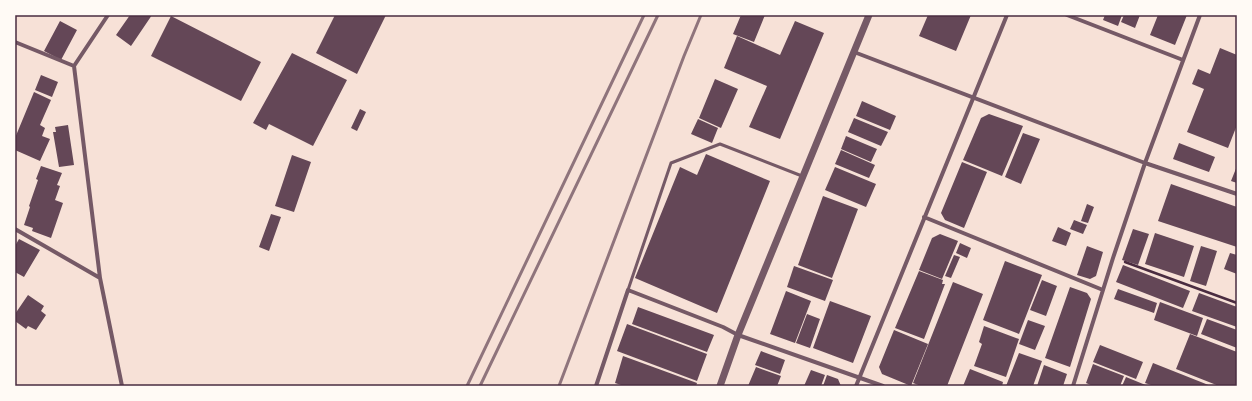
<svg xmlns="http://www.w3.org/2000/svg" width="1252" height="401" font-family="Manrope,sans-serif">
<style>
.building{fill:#644757}
.lines{fill:none;stroke-linecap:round;stroke-linejoin:round}
.path{stroke:#4a2c40;stroke-width:2.5}
.service{stroke:#755966;stroke-width:3}
.minor{stroke:#755966;stroke-width:4}
.tertiary{stroke:#755966;stroke-width:7}
.rail{stroke:#8f747c;stroke-width:3}
.neatline{fill:none;stroke:#4a2c40;stroke-width:1.5}
</style>
<rect width="100%" height="100%" fill="#f7e1d7"/>
<path class="building" d="M130 15H152L131 46 116 35Z
M335 15H386L357 74 316 53Z
M741 15H765L754 42 733 34Z
M928 15H971L956 51 919 36Z
M1105 15H1122L1118 26 1103 20Z
M1124 15H1140L1135 28 1121 22Z
M1158 15H1187L1175 45 1150 35Z
M171 16 261 62 241 101 151 56Z
M60 21 77 30 61 60 44 51Z
M795 21 824 33 780 139 749 127 767 86 724 68 737 36 780 55Z
M1220 48 1237 55V125L1228 148 1187 132 1204 89 1192 84 1198 69 1210 74Z
M292 53 347 80 313 146 269 124 266 130 253 123Z
M41 75 58 82 52 97 35 90Z
M715 79 738 89 721 128 699 118Z
M34 92 51 100 40 125 45 128 42 136 50 139 40 161 15 150V138Z
M862 101 896 116 890 130 856 116Z
M360 109 366 112 357 131 351 128Z
M989 114 1023 126 1002 176 963 160 981 118Z
M854 118 888 132 881 146 848 132Z
M698 119 718 128 712 143 691 134Z
M68 125 74 165 59 167 53 132H56L55 127Z
M1023 133 1040 139 1021 184 1005 177Z
M846 136 877 149 871 162 841 149Z
M1179 143 1215 157 1209 172 1173 159Z
M841 150 875 165 869 178 835 164Z
M706 154 770 181 717 313 635 278 680 167 697 175Z
M292 155 311 162 294 212 275 206Z
M962 162 987 172 964 228 945 220 941 213Z
M41 166 62 173 57 185 60 186 55 200 63 203 51 238 32 231 33 228 24 225 30 207 29 206 38 180 36 179Z
M1237 166V183L1231 181Z
M835 167 876 184 866 207 825 190Z
M1171 184 1237 207V247L1158 221Z
M823 196 858 209 832 278 798 265Z
M1087 204 1094 207 1088 223 1081 221Z
M271 214 281 217 269 251 259 247Z
M1074 220 1087 225 1083 234 1070 229Z
M1058 227 1071 233 1066 246 1052 241Z
M1133 229 1149 234 1138 265 1122 260Z
M1155 233 1194 246 1184 277 1145 264Z
M940 234 958 241 942 279 919 270 932 238Z
M19 239 40 250 24 277 15 272V246Z
M960 243 971 248 967 258 956 253Z
M1087 246 1103 252 1096 276 1090 279 1077 275Z
M1201 246 1217 251 1206 286 1190 281Z
M1230 253 1237 255V274L1224 269Z
M954 255 960 257 951 278 945 276Z
M1005 261 1042 275 1019 334 983 320Z
M1123 265 1190 291 1183 308 1116 282Z
M794 266 833 280 825 301 787 287Z
M919 271 943 280 942 284H945L924 339 895 328Z
M1042 280 1057 286 1046 316 1030 310Z
M953 282 983 294 947 386H921L913 383Z
M1070 287 1087 293 1091 299 1070 367 1045 358Z
M1118 289 1157 303 1154 313 1114 299Z
M786 291 811 301 795 343 770 334Z
M1199 293 1237 307V327L1192 311Z
M28 295 44 306 41 311 46 315 36 330 28 326 26 329 15 321V314Z
M830 301 871 316 853 363 813 348Z
M1160 302 1203 318 1197 336 1154 320Z
M638 307 714 335 707 352 632 324Z
M807 314 820 319 810 348 796 343Z
M1207 319 1237 330V348L1201 334Z
M1028 320 1045 326 1035 350 1019 344Z
M627 324 707 354 697 381 617 351Z
M984 326 1019 339 1006 377 974 366 982 344 979 342Z
M894 330 928 344 911 386 882 374 879 367Z
M1190 334 1237 352V386H1219L1176 369Z
M1100 345 1143 362 1136 379 1093 362Z
M761 351 785 360 780 374 755 365Z
M1019 353 1042 361 1033 386H1006Z
M623 356 697 383 696 386H624L615 383Z
M1153 363 1211 386H1154L1145 383Z
M1093 364 1124 376 1120 386H1093L1086 383Z
M1044 365 1067 374 1063 386H1037Z
M756 367 781 376 777 386H748Z
M970 369 1003 382 1002 386H963Z
M811 370 825 375 821 386H804Z
M827 375 838 379 841 386H823Z
M1126 377 1148 386H1122Z"/>
<g class="lines">
<path class="path" d="M1125 262 1237 303"/>
<path class="service" d="M628 290 671 163 720 144 802 176"/>
<path class="minor" d="M108 15 74 66 100 278 122 386
M1067 15 1183 60
M15 42 74 66
M854 52 1145 163 1237 194
M924 217 1103 290
M15 229 100 278
M596 386 628 290 723 327 738 335 883 386
M856 386 1007 15
M1073 386 1113 258 1145 163 1200 15"/>
<path class="tertiary" d="M720 386 738 335 869 15"/>
<path class="rail" d="M467 386 644 15
M480 386 658 15
M559 386 684 56 701 15"/>
</g>
<rect width="1252" height="401" fill="none" stroke="#fffaf5" stroke-width="32"/>
<rect x="16" y="16" width="1220" height="369" class="neatline"/>
</svg>
